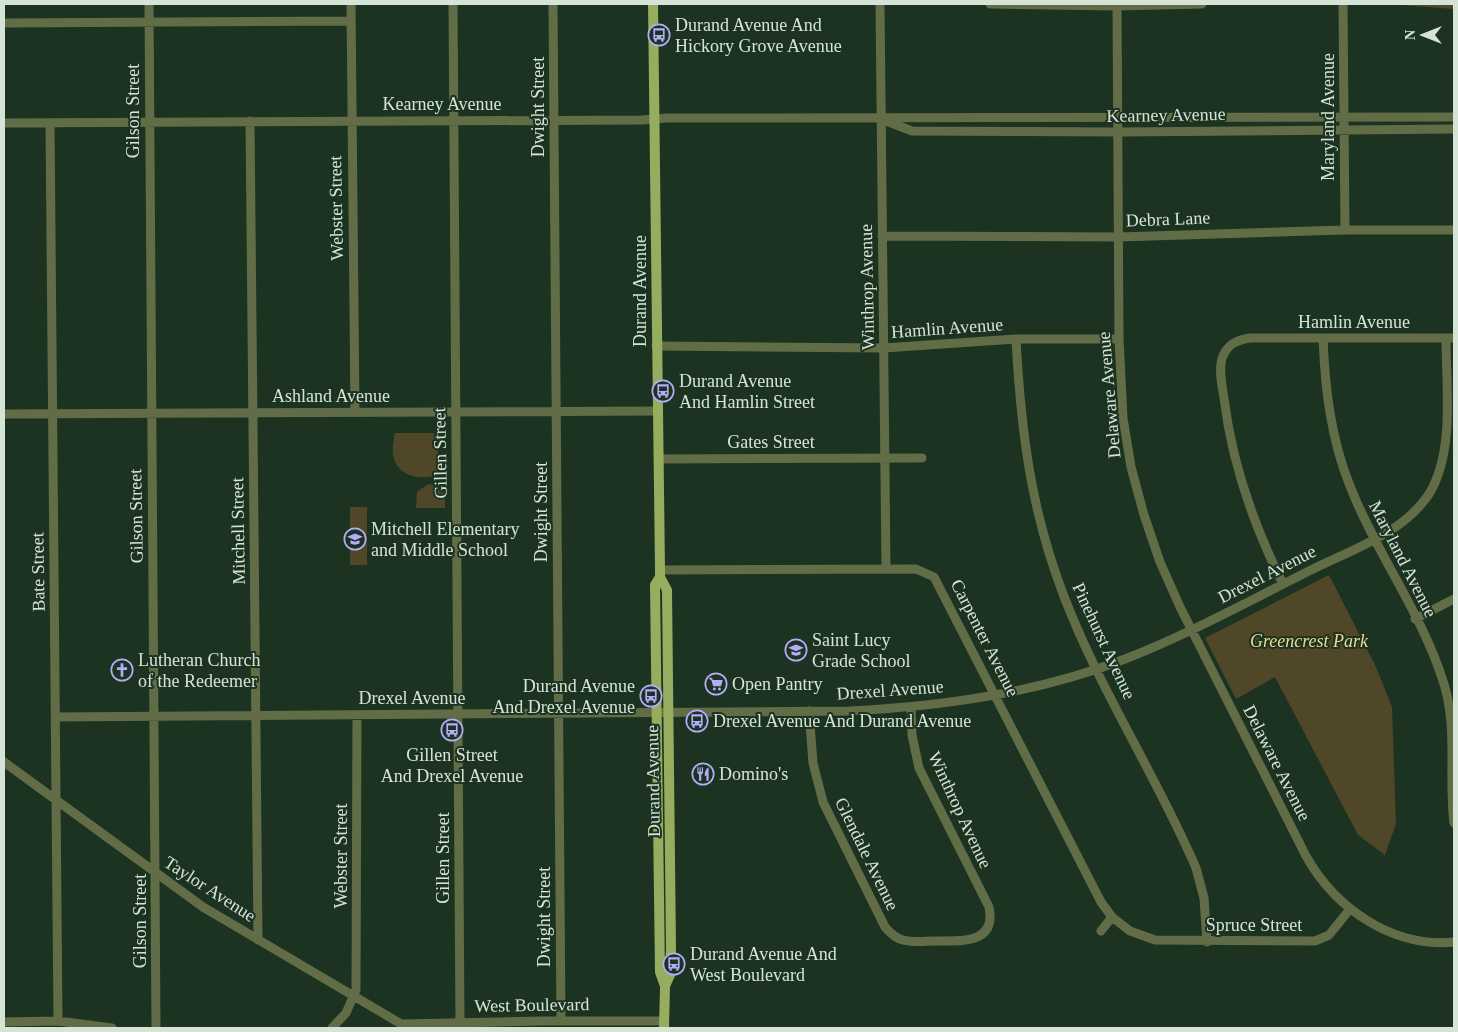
<svg xmlns="http://www.w3.org/2000/svg" width="1458" height="1032" font-family="Georgia,serif">
<style>
.green{fill:#4f4727}
.lines{fill:none;stroke-linecap:round;stroke-linejoin:round}
.minor{stroke:#626d48;stroke-width:9}
.major{stroke:#96ac5f;stroke-width:10}
.labels{text-anchor:middle;stroke-width:4;stroke-linejoin:round;paint-order:stroke}
.poi-label{font-size:18px;fill:#d6e4d8;stroke:#1b3320;text-anchor:start}
.street-label{font-size:18px;fill:#d6e4d8;stroke:#1b3320}
.park-label{font-size:18px;font-style:italic;fill:#edd991;stroke:#1b3320}
</style>
<rect width="100%" height="100%" fill="#1b3320"/>
<path class="green" d="M1387 4H1454V9Z
M395 433H433L438 437V475C419 481 396 476 393 454 392 447 394 439 395 433Z
M428 484 445 486V508H416L417 492Z
M350 507H367V535H350Z
M350 537H367V565H350Z
M1329 575 1376 667 1392 707 1396 824 1385 855 1358 835 1275 677 1236 699 1205 638Z"/>
<g class="lines">
<path class="minor" d="M149 4 156 1028
M351 4 355 412
M453 4 460 1022
M553 4 561 1021
M880 4 886 569
M990 4 1117 6 1202 4
M1117 4 1119 339 1123 418 1131 467 1144 515 1160 562 1180 607 1306 856C1335 908 1392 948 1454 942
M1343 4 1345 230
M4 23 351 21
M881 119 912 131 1119 132 1454 129
M250 121 258 940
M4 123 642 120 667 118 1454 117
M50 123 58 1021
M882 236 1119 237 1345 230H1454
M1323 338C1325 389 1331 439 1350 486 1376 553 1423 615 1444 684 1458 730 1448 777 1454 823
M1016 339C1021 432 1031 512 1065 599 1101 692 1157 777 1196 868L1204 898 1207 942
M656 346 884 348 1016 339H1119
M4 414 658 411
M659 459 922 458
M660 570 916 569 934 577 1101 902 1112 917 1130 931 1155 940 1315 941 1329 935 1350 909
M1283 584C1253 524 1232 464 1224 398 1222 387 1218 367 1223 356 1228 344 1237 340 1250 338H1454
M1415 619 1454 599
M809 711 813 763 823 802 885 927C890 933 895 938 903 940 913 943 925 941 935 941 959 941 997 945 989 907L919 768 912 735 911 707
M56 717 850 711C944 706 1037 693 1125 659 1189 634 1249 601 1311 570 1351 550 1404 533 1429 494 1455 452 1446 386 1446 338
M4 762 203 907 408 1028
M1101 931 1112 917
M4 1022 58 1021 112 1028
M401 1024 541 1021H664
M332 1028 346 1013 356 990 357 715"/>
<path class="major" d="M653 4 660 570V577L655 585 660 972 665 986
M660 577 667 590 671 949 670 975 665 986 664 1028"/>
</g>
<defs>
<g id="bus-ring" transform="scale(1.125)"><circle r="9.5" fill="#1b3320" stroke="#b3adf9" stroke-width="1.5"/><path d="M-5-6H5V4H4V6H2V4H-2V6H-4V4H-5ZM-3.5-4V0h7V-4ZM-3.5 1.2v1.5H-2V1.2ZM2 1.2v1.5H3.5V1.2Z" fill="#b3adf9"/></g>
<g id="school-ring" transform="scale(1.125)"><circle r="9.5" fill="#1b3320" stroke="#b3adf9" stroke-width="1.5"/><path d="M0-5L7-2L0 1L-7-2ZM-4 1L0 2.5L4 1V4Q0 6-4 4Z" fill="#b3adf9"/></g>
<g id="church-ring" transform="scale(1.125)"><circle r="9.5" fill="#1b3320" stroke="#b3adf9" stroke-width="1.5"/><path d="M-1.2-6h2.4v3.5h3.3v2.4h-3.3V6h-2.4V-.1h-3.3v-2.4h3.3Z" fill="#b3adf9"/></g>
<g id="supermarket-ring" transform="scale(1.125)"><circle r="9.5" fill="#1b3320" stroke="#b3adf9" stroke-width="1.5"/><path d="M-6-5.5h2.5l.6 2H6L4.5 2H-2.5L-4.4-4H-6ZM-1.5 3.2a1.3 1.3 0 1 0 .1 0ZM3 3.2a1.3 1.3 0 1 0 .1 0Z" fill="#b3adf9"/></g>
<g id="restaurant-ring" transform="scale(1.125)"><circle r="9.5" fill="#1b3320" stroke="#b3adf9" stroke-width="1.5"/><path d="M-5-6h1v4h1v-4h1v4h1v-4h1v5L-1.5 .5V6h-2V.5L-5-1ZM5-6V6H3V1.5H1.5Q1.5-4 5-6Z" fill="#b3adf9"/></g>
</defs>
<g fill-rule="evenodd">
<use href="#bus-ring" x="659" y="35"/>
<use href="#bus-ring" x="663" y="391"/>
<use href="#school-ring" x="355" y="539"/>
<use href="#school-ring" x="796" y="650"/>
<use href="#church-ring" x="122" y="670"/>
<use href="#supermarket-ring" x="716" y="684"/>
<use href="#bus-ring" x="651" y="696"/>
<use href="#bus-ring" x="697" y="721"/>
<use href="#bus-ring" x="452" y="730"/>
<use href="#restaurant-ring" x="703" y="774"/>
<use href="#bus-ring" x="674" y="964"/>
</g>
<g class="labels">
<g class="poi-label">
<text x="675" y="31">Durand Avenue And<tspan x="675" dy="21">Hickory Grove Avenue</tspan></text>
<text x="679" y="387">Durand Avenue<tspan x="679" dy="21">And Hamlin Street</tspan></text>
<text x="371" y="535">Mitchell Elementary<tspan x="371" dy="21">and Middle School</tspan></text>
<text x="812" y="646">Saint Lucy<tspan x="812" dy="21">Grade School</tspan></text>
<text x="138" y="666">Lutheran Church<tspan x="138" dy="21">of the Redeemer</tspan></text>
<text x="732" y="690">Open Pantry</text>
<text x="635" y="692" text-anchor="end">Durand Avenue<tspan x="635" dy="21">And Drexel Avenue</tspan></text>
<text x="713" y="727">Drexel Avenue And Durand Avenue</text>
<text x="452" y="761" text-anchor="middle">Gillen Street<tspan x="452" dy="21">And Drexel Avenue</tspan></text>
<text x="719" y="780">Domino's</text>
<text x="690" y="960">Durand Avenue And<tspan x="690" dy="21">West Boulevard</tspan></text>
</g>
<g class="street-label">
<text x="442" y="110">Kearney Avenue</text>
<text transform="translate(538 107) rotate(-90)" y="6">Dwight Street</text>
<text transform="translate(133 111) rotate(-90)" y="6">Gilson Street</text>
<text transform="translate(1166 115) rotate(-1)" y="6">Kearney Avenue</text>
<text transform="translate(1328 117) rotate(-90)" y="6">Maryland Avenue</text>
<text transform="translate(336 208) rotate(-91)" y="6">Webster Street</text>
<text transform="translate(1168 219) rotate(-2)" y="6">Debra Lane</text>
<text transform="translate(867 287) rotate(-91)" y="6">Winthrop Avenue</text>
<text transform="translate(640 291) rotate(-90)" y="6">Durand Avenue</text>
<text x="1354" y="328">Hamlin Avenue</text>
<text transform="translate(947 328) rotate(-4)" y="6">Hamlin Avenue</text>
<text transform="translate(1109 395) rotate(-95)" y="6">Delaware Avenue</text>
<text x="331" y="402">Ashland Avenue</text>
<text x="771" y="448">Gates Street</text>
<text transform="translate(440 453) rotate(-91)" y="6">Gillen Street</text>
<text transform="translate(541 512) rotate(-90)" y="6">Dwight Street</text>
<text transform="translate(136 516) rotate(-91)" y="6">Gilson Street</text>
<text transform="translate(238 531) rotate(-91)" y="6">Mitchell Street</text>
<text transform="translate(1403 559) rotate(63)" y="6">Maryland Avenue</text>
<text transform="translate(38 572) rotate(-91)" y="6">Bate Street</text>
<text transform="translate(1267 574) rotate(-27)" y="6">Drexel Avenue</text>
<text transform="translate(985 638) rotate(63)" y="6">Carpenter Avenue</text>
<text transform="translate(1104 641) rotate(65)" y="6">Pinehurst Avenue</text>
<text transform="translate(890 690) rotate(-4)" y="6">Drexel Avenue</text>
<text x="412" y="704">Drexel Avenue</text>
<text transform="translate(1277 763) rotate(63)" y="6">Delaware Avenue</text>
<text transform="translate(653 781) rotate(-91)" y="6">Durand Avenue</text>
<text transform="translate(960 810) rotate(65)" y="6">Winthrop Avenue</text>
<text transform="translate(867 854) rotate(64)" y="6">Glendale Avenue</text>
<text transform="translate(341 856) rotate(-90)" y="6">Webster Street</text>
<text transform="translate(443 858) rotate(-90)" y="6">Gillen Street</text>
<text transform="translate(210 889) rotate(33)" y="6">Taylor Avenue</text>
<text transform="translate(544 917) rotate(-90)" y="6">Dwight Street</text>
<text transform="translate(140 921) rotate(-90)" y="6">Gilson Street</text>
<text x="1254" y="931">Spruce Street</text>
<text transform="translate(532 1005) rotate(-1)" y="6">West Boulevard</text>
</g>
<g class="park-label">
<text x="1309" y="647">Greencrest Park</text>
</g>
</g>
<rect width="1458" height="1032" fill="none" stroke="#d6e4d8" stroke-width="10"/>
<g transform="translate(1423 35) rotate(270)" stroke="#1b3320" stroke-width="4" paint-order="stroke">
<path d="M0-4L9 19L0 12L-9 19Z" fill="#d6e4d8"/>
<text y="-8" font-size="14" font-weight="bold" text-anchor="middle" fill="#d6e4d8">N</text>
</g>
</svg>
